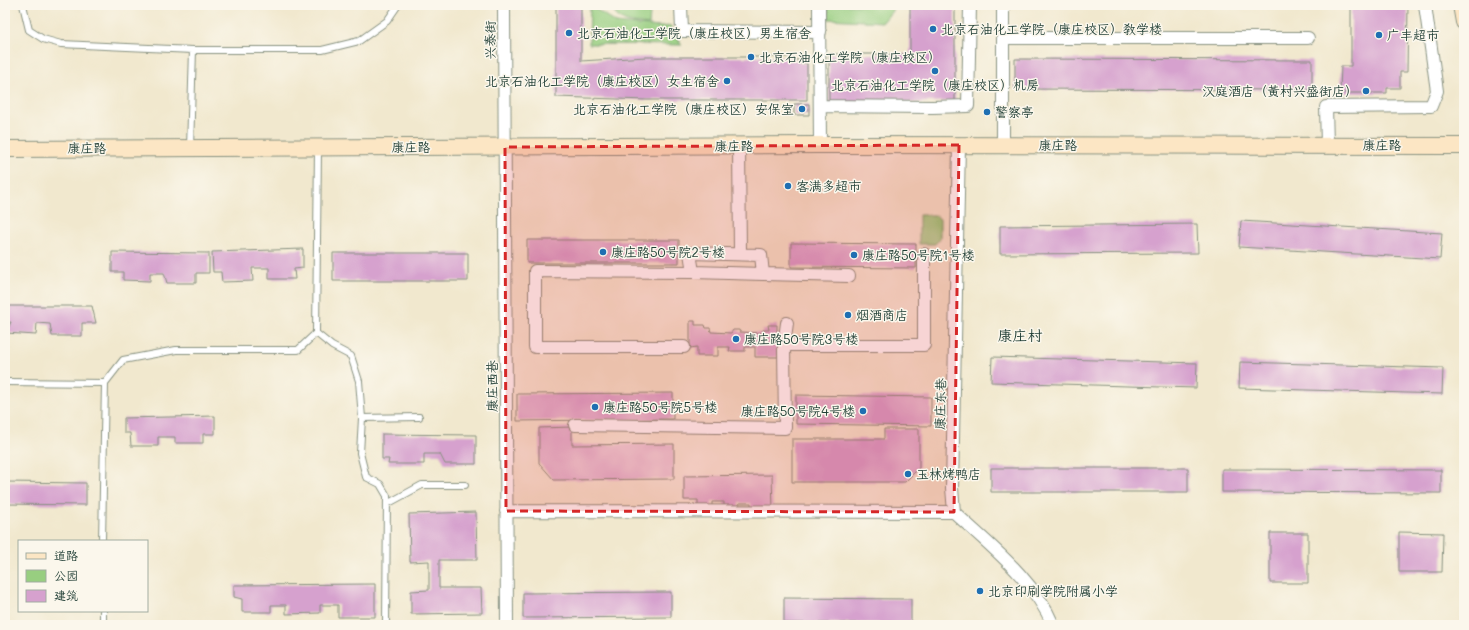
<svg xmlns="http://www.w3.org/2000/svg" width="1469" height="630" font-family="Mali,'LXGW WenKai TC',sans-serif">
<style>
.green{fill:#98ce80;stroke:#5c865a}
.building{fill:#d6a1ce}
.lines{fill:none;stroke-linecap:round;stroke-linejoin:round}
.lane-casing{stroke:#889281;stroke-width:8}
.street-casing{stroke:#889281;stroke-width:14}
.secondary-casing{stroke:#889281;stroke-width:18}
.lane{stroke:#fff;stroke-width:6}
.street{stroke:#fff;stroke-width:12}
.secondary{stroke:#fce6c4;stroke-width:16}
.marked{fill:#d62828;fill-opacity:0.2;stroke:#d62828;stroke-width:3;stroke-dasharray:8 5;stroke-linejoin:round}
.poi-dot{fill:#1f6fb2;stroke:#fbf7ec;stroke-width:1.5}
.labels{text-anchor:middle;stroke-width:3;stroke-linejoin:round;paint-order:stroke}
.poi-label{font-size:13px;fill:#1f3d34;stroke:#fbf7ec;text-anchor:start}
.street-label{font-size:13px;fill:#1f3d34;stroke:#fbf7ec}
.quarter-label{font-size:15px;fill:#1f3d34;stroke:#fbf7ec}
</style>
<rect width="100%" height="100%" fill="#fbf7ec"/>
<filter id="ink" filterUnits="userSpaceOnUse"><feTurbulence type="fractalNoise" baseFrequency=".025" numOctaves="2"/><feDisplacementMap in="SourceGraphic" scale="8" xChannelSelector="R" yChannelSelector="G"/><feConvolveMatrix kernelMatrix="1 2 1 2 8 2 1 2 1" color-interpolation-filters="sRGB"/></filter>
<filter id="wash" filterUnits="userSpaceOnUse"><feTurbulence type="fractalNoise" baseFrequency=".012" numOctaves="4" result="noise"/><feDisplacementMap in="SourceGraphic" scale="16" xChannelSelector="R" yChannelSelector="G"/><feGaussianBlur stdDeviation="0.9" result="paint"/><feColorMatrix in="noise" values="0 0 0 0 0 0 0 0 0 0 0 0 0 0 0 0 0 1.4 0 .05"/><feComposite in="paint" operator="in"/></filter>
<g filter="url(#wash)">
<rect width="100%" height="100%" fill="#f1e8ce"/>
<path class="green" d="M590 5 616 23 660 27 670 26 682 45 589 44Z
M609 5H627C633 12 641 13 650 13L649 25C628 22 621 25 609 5Z
M828 5H893L892 11 883 22 828 19Z
M919 215H935L940 219V239L935 244H919Z"/>
<g id="blocks">
<path class="building" d="M556 5H581V61L646 57H794V60H799V63H807V100H647L556 97Z
M910 5H955V101L829 106V54H910Z
M1351 5H1408L1407 72H1400V88H1387V93H1340L1341 66H1351Z
M1015 59 1312 60V90L1015 89Z
M794 104H809V115H794Z
M1241 221 1442 233 1440 259 1239 247Z
M1197 224 1198 253 1000 254V226Z
M527 240H679V263H527Z
M791 243 916 244V268L791 267Z
M303 249V268L294 269 295 279H269V268H252L253 281 222 282 221 272H213L212 252Z
M112 252 209 253V273H196V283H167L164 273H150V281L123 280V272H112Z
M333 253H468V281H333Z
M5 306H92L96 323H82V336H52L50 324 37 323 36 335 6 333 11 322H5Z
M690 321H695V325H705L706 328H710L711 332 731 333 733 330H739L740 332 762 333 763 330H769L768 325H777V334H782V344H778V357H755V347H745V351H729L730 347H718V356H697V347L690 348Z
M992 357 1197 363 1196 388 991 382Z
M1240 362 1443 368 1442 394 1239 388Z
M673 393V419L517 421V394Z
M796 395 931 397V426L796 424Z
M215 416V434H203V443H175V437H158V446H131L130 433H124V418Z
M572 427V445L674 444V479L554 480 539 463V428Z
M884 429H919V468L905 482H792V439H884Z
M382 434 476 435V464H445L440 454H424V464H388L389 459H382Z
M991 468H1188V492H991Z
M1222 469 1441 470V493L1222 492Z
M772 475 773 510H751V503H739V510H724V502H712V508H698V500H684V476Z
M5 482 86 483V505L5 504Z
M476 512 477 560H439V588H481L482 613 411 614V591L429 590V561L410 562 409 514Z
M1399 532 1443 533 1442 572H1399Z
M1270 533H1308V583H1270Z
M375 584V617H338V605H320V613L286 614V605H271V612H242V599L234 597V585Z
M671 592V617L523 618V593Z
M784 598 911 599V623H784Z"/>
</g>
</g>
<g filter="url(#ink)">
<use href="#blocks" fill-opacity="0" stroke="#889281" stroke-width="1"/>
<g class="lines">
<g class="lane-casing">
<path id="lane" d="M23 5 29 30 43 39 61 44 193 50H322L359 41 387 21 398 5
M190 148 193 50
M316 333 332 346 351 356 359 381 362 418 360 453 366 477 380 484 387 496 386 625
M5 382 105 383
M362 418 419 417
M387 504 422 485H465
M102 541 105 383 123 360 176 350H298L316 333 318 148
M103 611V625"/>
</g>
<g class="street-casing">
<path id="street" d="M504 5 507 625
M681 5 682 31 820 32
M819 5 820 145
M1003 38H1308
M820 106 932 107 968 106 970 5
M959 145 952 488 954 512C990 546 1034 579 1053 625
M1003 145V5
M1327 145 1326 107 1431 106 1437 91 1425 5
M739 146 740 253
M763 274 849 276
M784 345H924V254
M684 347H535V271L693 272 690 253 761 255 763 274 693 272
M575 425 785 428 784 345 787 323
M506 511 954 512"/>
</g>
<g class="secondary-casing">
<path id="secondary" d="M1461 5 1464 22
M5 149 820 145 1464 146"/>
</g>
<use href="#lane" class="lane"/>
<use href="#street" class="street"/>
<use href="#secondary" class="secondary"/>
</g>
</g>
<path class="marked" d="M959 145 954 512 506 511 505 147Z"/>
<g class="poi-dot">
<circle cx="933" cy="29" r="4"/>
<circle cx="569" cy="33" r="4"/>
<circle cx="1379" cy="35" r="4"/>
<circle cx="751" cy="57" r="4"/>
<circle cx="935" cy="71" r="4"/>
<circle cx="727" cy="81" r="4"/>
<circle cx="1366" cy="91" r="4"/>
<circle cx="802" cy="109" r="4"/>
<circle cx="987" cy="112" r="4"/>
<circle cx="788" cy="186" r="4"/>
<circle cx="603" cy="252" r="4"/>
<circle cx="854" cy="255" r="4"/>
<circle cx="848" cy="315" r="4"/>
<circle cx="736" cy="339" r="4"/>
<circle cx="595" cy="407" r="4"/>
<circle cx="863" cy="411" r="4"/>
<circle cx="908" cy="474" r="4"/>
<circle cx="980" cy="591" r="4"/>
</g>
<g class="labels">
<g class="poi-label">
<text x="941" y="34">北京石油化工学院（康庄校区）教学楼</text>
<text x="577" y="38">北京石油化工学院（康庄校区）男生宿舍</text>
<text x="1387" y="40">广丰超市</text>
<text x="759" y="62">北京石油化工学院（康庄校区）</text>
<text x="719" y="86" text-anchor="end">北京石油化工学院（康庄校区）女生宿舍</text>
<text x="935" y="90" text-anchor="middle">北京石油化工学院（康庄校区）机房</text>
<text x="1358" y="96" text-anchor="end">汉庭酒店（黄村兴盛街店）</text>
<text x="794" y="114" text-anchor="end">北京石油化工学院（康庄校区）安保室</text>
<text x="995" y="117">警察亭</text>
<text x="796" y="191">客满多超市</text>
<text x="611" y="257">康庄路50号院2号楼</text>
<text x="862" y="260">康庄路50号院1号楼</text>
<text x="856" y="320">烟酒商店</text>
<text x="744" y="344">康庄路50号院3号楼</text>
<text x="603" y="412">康庄路50号院5号楼</text>
<text x="855" y="416" text-anchor="end">康庄路50号院4号楼</text>
<text x="916" y="479">玉林烤鸭店</text>
<text x="988" y="596">北京印刷学院附属小学</text>
</g>
<g class="street-label">
<text transform="translate(490 40) rotate(-90)" y="5">兴泰街</text>
<text x="1058" y="150">康庄路</text>
<text x="1382" y="150">康庄路</text>
<text x="734" y="151">康庄路</text>
<text x="411" y="152">康庄路</text>
<text x="87" y="153">康庄路</text>
<text transform="translate(492 386) rotate(-90)" y="5">康庄西巷</text>
<text transform="translate(940 404) rotate(-89)" y="5">康庄东巷</text>
</g>
<g class="quarter-label">
<text x="1020" y="341">康庄村</text>
</g>
</g>
<rect width="1469" height="630" fill="none" stroke="#fbf7ec" stroke-width="20"/>
<rect x="18" y="540" width="130" height="72" fill="#fbf7ec" stroke="#a3ada2"/>
<rect x="26" y="553" width="20" height="6" fill="#fce6c4" stroke="#a3ada2"/>
<text x="54" y="560" font-size="12" fill="#1f3d34">道路</text>
<rect x="26" y="570" width="20" height="12" fill="#98ce80" stroke="#a3ada2"/>
<text x="54" y="580" font-size="12" fill="#1f3d34">公园</text>
<rect x="26" y="590" width="20" height="12" fill="#d6a1ce" stroke="#a3ada2"/>
<text x="54" y="600" font-size="12" fill="#1f3d34">建筑</text>
</svg>
